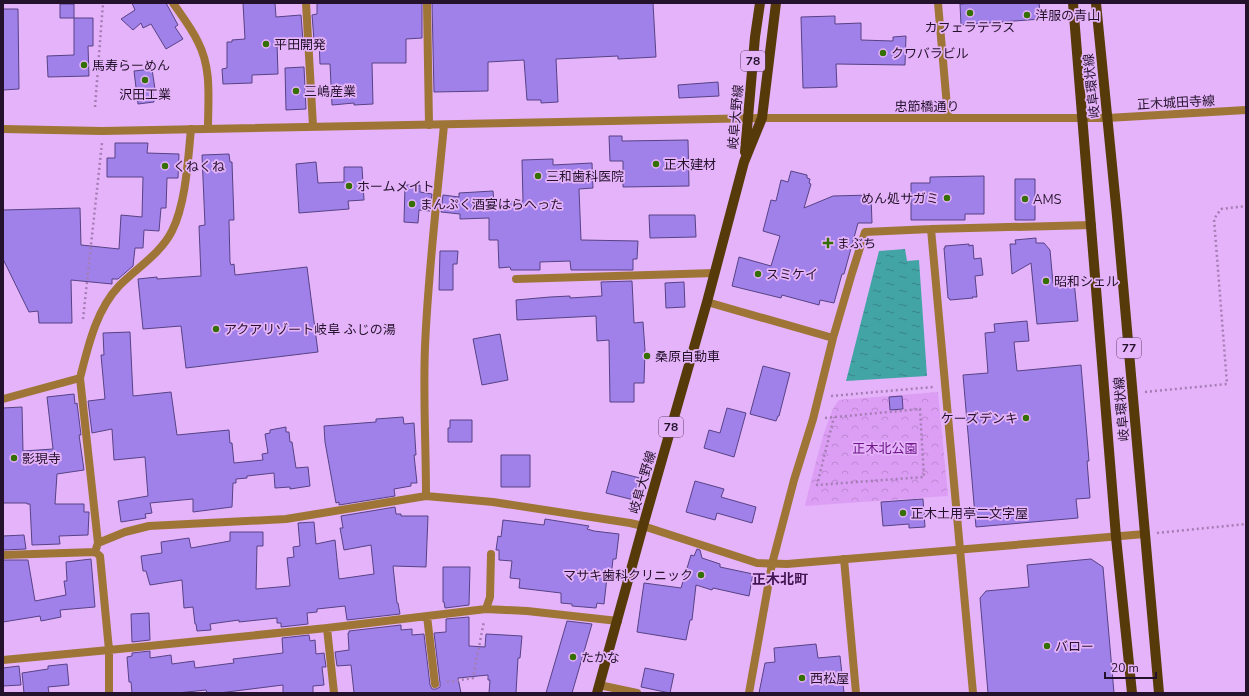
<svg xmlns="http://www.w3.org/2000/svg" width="1249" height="696" font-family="'Nunito Sans','Noto Sans JP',sans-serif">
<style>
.forest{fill:url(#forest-crowns)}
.water{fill:url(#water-ripples)}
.building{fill:#a081e9;stroke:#574286}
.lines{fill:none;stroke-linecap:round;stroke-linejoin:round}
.path{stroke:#a47db4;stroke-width:2.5;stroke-dasharray:2 3;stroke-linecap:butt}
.service{stroke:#9e7536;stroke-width:8}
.minor{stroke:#9e7536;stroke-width:8}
.tertiary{stroke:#9e7536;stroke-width:8}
.primary{stroke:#563a0a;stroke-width:10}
.poi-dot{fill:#346f00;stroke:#e5b3f9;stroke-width:1.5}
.labels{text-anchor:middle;stroke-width:3.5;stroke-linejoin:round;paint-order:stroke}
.shield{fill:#e5b3f9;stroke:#5e426a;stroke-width:1}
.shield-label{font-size:12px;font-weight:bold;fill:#24122c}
.poi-label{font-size:13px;fill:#24122c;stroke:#e5b3f9;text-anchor:start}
.street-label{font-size:13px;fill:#24122c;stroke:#e5b3f9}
.park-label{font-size:13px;fill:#6e168a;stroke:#e5b3f9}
.neighbourhood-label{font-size:14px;font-weight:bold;fill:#401450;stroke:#e5b3f9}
</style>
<defs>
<pattern id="forest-crowns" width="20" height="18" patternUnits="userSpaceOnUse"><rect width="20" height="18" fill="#dc9ef5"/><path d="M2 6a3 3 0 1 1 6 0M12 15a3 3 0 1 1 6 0" fill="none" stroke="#bd87d2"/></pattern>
<pattern id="water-ripples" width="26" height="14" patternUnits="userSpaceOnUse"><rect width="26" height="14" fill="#42a4a5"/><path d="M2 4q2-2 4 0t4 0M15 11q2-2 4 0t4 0" fill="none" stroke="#378487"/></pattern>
</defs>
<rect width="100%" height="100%" fill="#e5b3f9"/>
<path class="forest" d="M938 392 948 496 805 506C810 487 827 410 839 400Z"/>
<path class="water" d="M905 249 907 261 919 260 927 376 846 381 879 251Z"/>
<path class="building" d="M132 3H166L178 25 175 27 183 39 166 49 151 24 143 28 141 23 133 30 121 19 135 10Z
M243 3H275L276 17 301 15 303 41 277 43 278 74 252 75V83L223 84 222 69 227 68V42H232V40L245 39Z
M317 3H422V38L406 39V63H372L373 104 354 105V103L332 105 330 64H320L319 40H314L312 15 317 14Z
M432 3H653L656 57 618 59V56L556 59 558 102 541 103V100H527L524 60 488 62V91L434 92Z
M983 3H1039L1041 19 961 25 960 4Z
M60 4H74V18H60Z
M3 9H18L19 89 3 90Z
M835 16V24L861 23V40L893 41V37L906 36 905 65 836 64 837 87 803 88 801 17Z
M74 18H93V46H88L89 76 48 77 47 56 74 55Z
M304 67 306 109 286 110 285 68Z
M152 69 155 89H153L154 102 138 104 134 71Z
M718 82 719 96 679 98 678 85Z
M609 136H622V141L688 140 689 186 623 187V161H610Z
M115 143H148L147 153 179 154 178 178H167L166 208H161L159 231 144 230 143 248H135L133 266 118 279H112V284L71 280 72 323H39L38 311 29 312 3 259V210L80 208 81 245 119 249 121 215 142 217 143 177H107V158H115Z
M229 154 230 162H232L234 220H229L230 262 231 265 234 264 235 275 307 267 318 352 186 368 181 326 143 329 138 279 157 277V279L201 276 199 226 205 225 202 155Z
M553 159V165L592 163 593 188 579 189 581 240 638 241 637 259H633V270H571L570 261 540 262V270H511L510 267 499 268 498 240H489V218L460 219V214L441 212 443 195 459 197V193L493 191 494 202 523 201 522 160Z
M316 162 318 183 344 182V167H362L364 200 348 201 349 209 299 213 296 164Z
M791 171 807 175V178L810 179 809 183 811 184 804 208 833 196 871 195 872 223H858L844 274H842L834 303 820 300 819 305 782 295 781 298 732 286 739 257 771 266 780 236 763 231 771 200 776 201 781 180 788 182Z
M984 176V214H965V220H911V183H930V177Z
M1015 179H1035V220H1015Z
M405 185H420V192L432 194 430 211 419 210 418 223 404 222Z
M649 215H695L696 237 650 238Z
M1036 238V243H1044L1050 250 1053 283 1074 281 1078 321 1037 324 1031 263 1012 274 1010 244H1016L1015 240Z
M969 244V246L973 245 974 259 981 258 983 275 975 276 977 297H972L973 298 950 300 949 298H948L944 248H945V246Z
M440 251H458L457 264H453V290H439Z
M632 281 634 323 643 322 645 350 644 383H634V402H610L609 340 597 341 596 316 517 320 516 300 550 297 570 296V298L602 296 601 282Z
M684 282 685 307 666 308 665 283Z
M1027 321 1029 341 1014 342 1017 371 1081 365 1089 461H1087L1090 498 1076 499 1078 518 976 527 963 375 988 373 985 333 995 332 994 324Z
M130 332 133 396 171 392 177 435 229 430 230 443H232L234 463 263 460 262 454 268 453 265 434 270 433V430L286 427V432H289L290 442H292L296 468 308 467 310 486 290 489V487L275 488 274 473 247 476V478L236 479V483H233L232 507 193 512V499L150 503 152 513 145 514 146 518 121 522 118 501 148 496 145 457 114 460 112 429 92 433 88 401 105 399 101 355H104L103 333Z
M500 334 508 380 482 385 473 339Z
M763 366 790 373 779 416H778L776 421 750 414Z
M74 394 75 404 77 403 81 435H79L84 470 57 474 55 504H84V512H89L88 535 59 536 60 544 32 545 30 504H27V503H3V408L22 407 23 451 53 449 47 397Z
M902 396 903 409 890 410 889 397Z
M727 408 746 413 734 457 704 448 709 430 720 433Z
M403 417 404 424 414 423 416 455H414L417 483H411V486L394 489 395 496 339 505V502L336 503 325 442 324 426 376 422V419Z
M450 420H472V442H448V428H450Z
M501 455H530V487H501Z
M612 471 640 478 634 500 606 493Z
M695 481 724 489 721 497 756 507 752 523 717 513 715 520 686 512Z
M923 499 925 527 909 528V524L883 526 881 502Z
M395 507 396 514H401V516H428L426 567 393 566 397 603H398L400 614 347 620 345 606 317 609V612L307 613 308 624 281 627V623H277V618L239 622V620L210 624 211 630 197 631 196 624H195L193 607 184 608 182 580 150 585 146 571H143L141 556 162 553 161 542 189 538 191 548 230 541V532H263V546H257L256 589 290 586 287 558 294 557 293 547 300 546 298 523 314 522 316 544 335 540 339 579 374 574 371 545 344 550 340 528H343L341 516Z
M545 519 589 526 587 529 594 531 619 534 616 559H613L611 577H607L604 604 597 603 596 608 572 606V604L561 603V593L519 588 520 579 510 578 512 561 499 560V550H496L498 536 501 537 503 520 544 525Z
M24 535 26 549 3 550V536Z
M697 549 700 550 702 558 720 564V567L753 574 749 596 713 588 712 590 696 585 692 620H690L686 640 637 632 644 583 681 588 691 555 694 556Z
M91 559 95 607 60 610 61 617 41 621 40 616 3 622V560H28L35 601 66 595 64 581H67L66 562Z
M1091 559 1103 567 1114 693H988L980 598 986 591 1029 587 1027 565Z
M443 567H470L469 605 445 608 444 602H443Z
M149 613 150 640 132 642 131 614Z
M469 617V646L485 647 486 634 522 636 520 658H518L516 693H489L490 680H488V675L458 678 461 693H354L351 665 337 666 335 652 349 650 348 633H349V631L401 625V630L412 629V635L424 634 430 685 432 689H436L440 687V683L434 633 446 632V619Z
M567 621 592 624 572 693H546Z
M309 635 310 641 315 640 316 654 324 653 326 667H322L324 685 313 686V693H283V685L219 693H207L206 690 177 693H132L131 682H129L127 657 132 656V653L150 651V658L171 655 172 664 194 661 195 668 234 663 233 659 283 653 282 638Z
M816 644 818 658 840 656 844 693H759L765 663 775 662 774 648Z
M67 664 69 685 48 687 49 693H24L22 673 48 669V666Z
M19 666 21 685 3 686V668Z
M645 668 674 674 670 693 641 687Z"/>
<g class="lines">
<path class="path" d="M95 107 103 3
M83 319 102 143
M1145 392 1227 384 1214 219 1221 209 1246 206
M831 396 933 387
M825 418 920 409 924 477 817 485 834 417
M1157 533 1246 524
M447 682 473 678 484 621"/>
<path class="service" d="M306 3 313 126
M427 3 429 125
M3 660 109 650"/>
<path class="minor" d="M173 3C182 16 192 29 198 42 212 69 208 99 208 128
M938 3 948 118
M931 229 973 693
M516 279 715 273
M707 302 833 338
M3 399 80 378
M426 496C426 446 423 396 425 347 428 273 437 199 444 125
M98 543 125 532 149 526 286 519 426 496 493 502 630 523 643 526
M95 552 98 543 80 378C88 347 96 310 119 286 137 268 161 253 172 231 186 203 188 159 191 129
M3 555 95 552 100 556 109 650V693
M844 559 856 693
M486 609 490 597 491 554
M427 616 435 684
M327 628 334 693
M109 650 327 628 486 609 527 611 618 621
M599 685 637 693
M749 693 772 564 794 480 813 419 833 338 852 273 865 232 931 229 1092 225"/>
<path class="tertiary" d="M3 129 102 131 762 118H1107L1246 110
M643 526 757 563 787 564 1145 534"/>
<path class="primary" d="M1073 3 1116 537 1132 693
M1096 3 1117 216 1159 693
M745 152 755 37 760 3
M597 693 643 526 707 302 744 162 762 118 776 3"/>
</g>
<g class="poi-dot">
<circle cx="970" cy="13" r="4"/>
<circle cx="1027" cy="15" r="4"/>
<circle cx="266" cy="44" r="4"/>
<circle cx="883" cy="53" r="4"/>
<circle cx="84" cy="65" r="4"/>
<circle cx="145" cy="80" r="4"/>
<circle cx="296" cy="91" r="4"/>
<circle cx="656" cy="164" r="4"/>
<circle cx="165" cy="166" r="4"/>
<circle cx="538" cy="176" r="4"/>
<circle cx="349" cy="186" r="4"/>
<circle cx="947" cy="198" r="4"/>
<circle cx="1025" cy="199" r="4"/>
<circle cx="412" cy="204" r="4"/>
<path d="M826 237h4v4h4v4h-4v4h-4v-4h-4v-4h4z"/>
<circle cx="758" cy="274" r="4"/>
<circle cx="1046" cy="281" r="4"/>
<circle cx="216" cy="329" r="4"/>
<circle cx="647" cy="356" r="4"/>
<circle cx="1026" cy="418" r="4"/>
<circle cx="14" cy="458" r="4"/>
<circle cx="903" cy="513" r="4"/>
<circle cx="701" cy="575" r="4"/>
<circle cx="1047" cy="646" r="4"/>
<circle cx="573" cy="657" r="4"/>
<circle cx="802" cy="678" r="4"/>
</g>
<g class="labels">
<g class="shield">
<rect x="741" y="51" width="24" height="20" rx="3"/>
<rect x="1117" y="338" width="24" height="20" rx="3"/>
<rect x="659" y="417" width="24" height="20" rx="3"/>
</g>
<g class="shield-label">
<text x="753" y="65">78</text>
<text x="1129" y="352">77</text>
<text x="671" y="431">78</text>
</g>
<g class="poi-label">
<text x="1035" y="20">洋服の青山</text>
<text x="970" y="32" text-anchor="middle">カフェラテラス</text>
<text x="274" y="49">平田開発</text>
<text x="891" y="58">クワバラビル</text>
<text x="92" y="70">馬寿らーめん</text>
<text x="304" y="96">三嶋産業</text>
<text x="145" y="99" text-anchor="middle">沢田工業</text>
<text x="664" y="169">正木建材</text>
<text x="173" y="171">くねくね</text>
<text x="546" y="181">三和歯科医院</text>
<text x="357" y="191">ホームメイト</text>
<text x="939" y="203" text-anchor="end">めん処サガミ</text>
<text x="1033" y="204">AMS</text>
<text x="420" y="209">まんぷく酒宴はらへった</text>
<text x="837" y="248">まぶち</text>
<text x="766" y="279">スミケイ</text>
<text x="1054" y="286">昭和シェル</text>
<text x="224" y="334">アクアリゾート岐阜 ふじの湯</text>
<text x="655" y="361">桑原自動車</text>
<text x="1018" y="423" text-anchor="end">ケーズデンキ</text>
<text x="22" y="463">影現寺</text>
<text x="911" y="518">正木土用亭二文字屋</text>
<text x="693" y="580" text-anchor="end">マサキ歯科クリニック</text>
<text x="1055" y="651">バロー</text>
<text x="581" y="662">たかな</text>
<text x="810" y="683">西松屋</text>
</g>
<g class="street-label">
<text transform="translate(1091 86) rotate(-96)" y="5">岐阜環状線</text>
<text transform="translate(1176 102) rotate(-3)" y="5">正木城田寺線</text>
<text x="927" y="111">忠節橋通り</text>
<text transform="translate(735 117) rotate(-85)" y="5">岐阜大野線</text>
<text transform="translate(1121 409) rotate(-95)" y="5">岐阜環状線</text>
<text transform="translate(642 482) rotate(-74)" y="5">岐阜大野線</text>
</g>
<g class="park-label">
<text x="885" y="453">正木北公園</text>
</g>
<g class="neighbourhood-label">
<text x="780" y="584">正木北町</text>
</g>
</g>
<rect width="1249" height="696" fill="none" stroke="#24122c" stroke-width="8"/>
<path d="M1105 672v6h51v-6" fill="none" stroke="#24122c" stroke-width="2"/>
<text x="1111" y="672" font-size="12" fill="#24122c" stroke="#e5b3f9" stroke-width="3" paint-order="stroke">20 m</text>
</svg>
